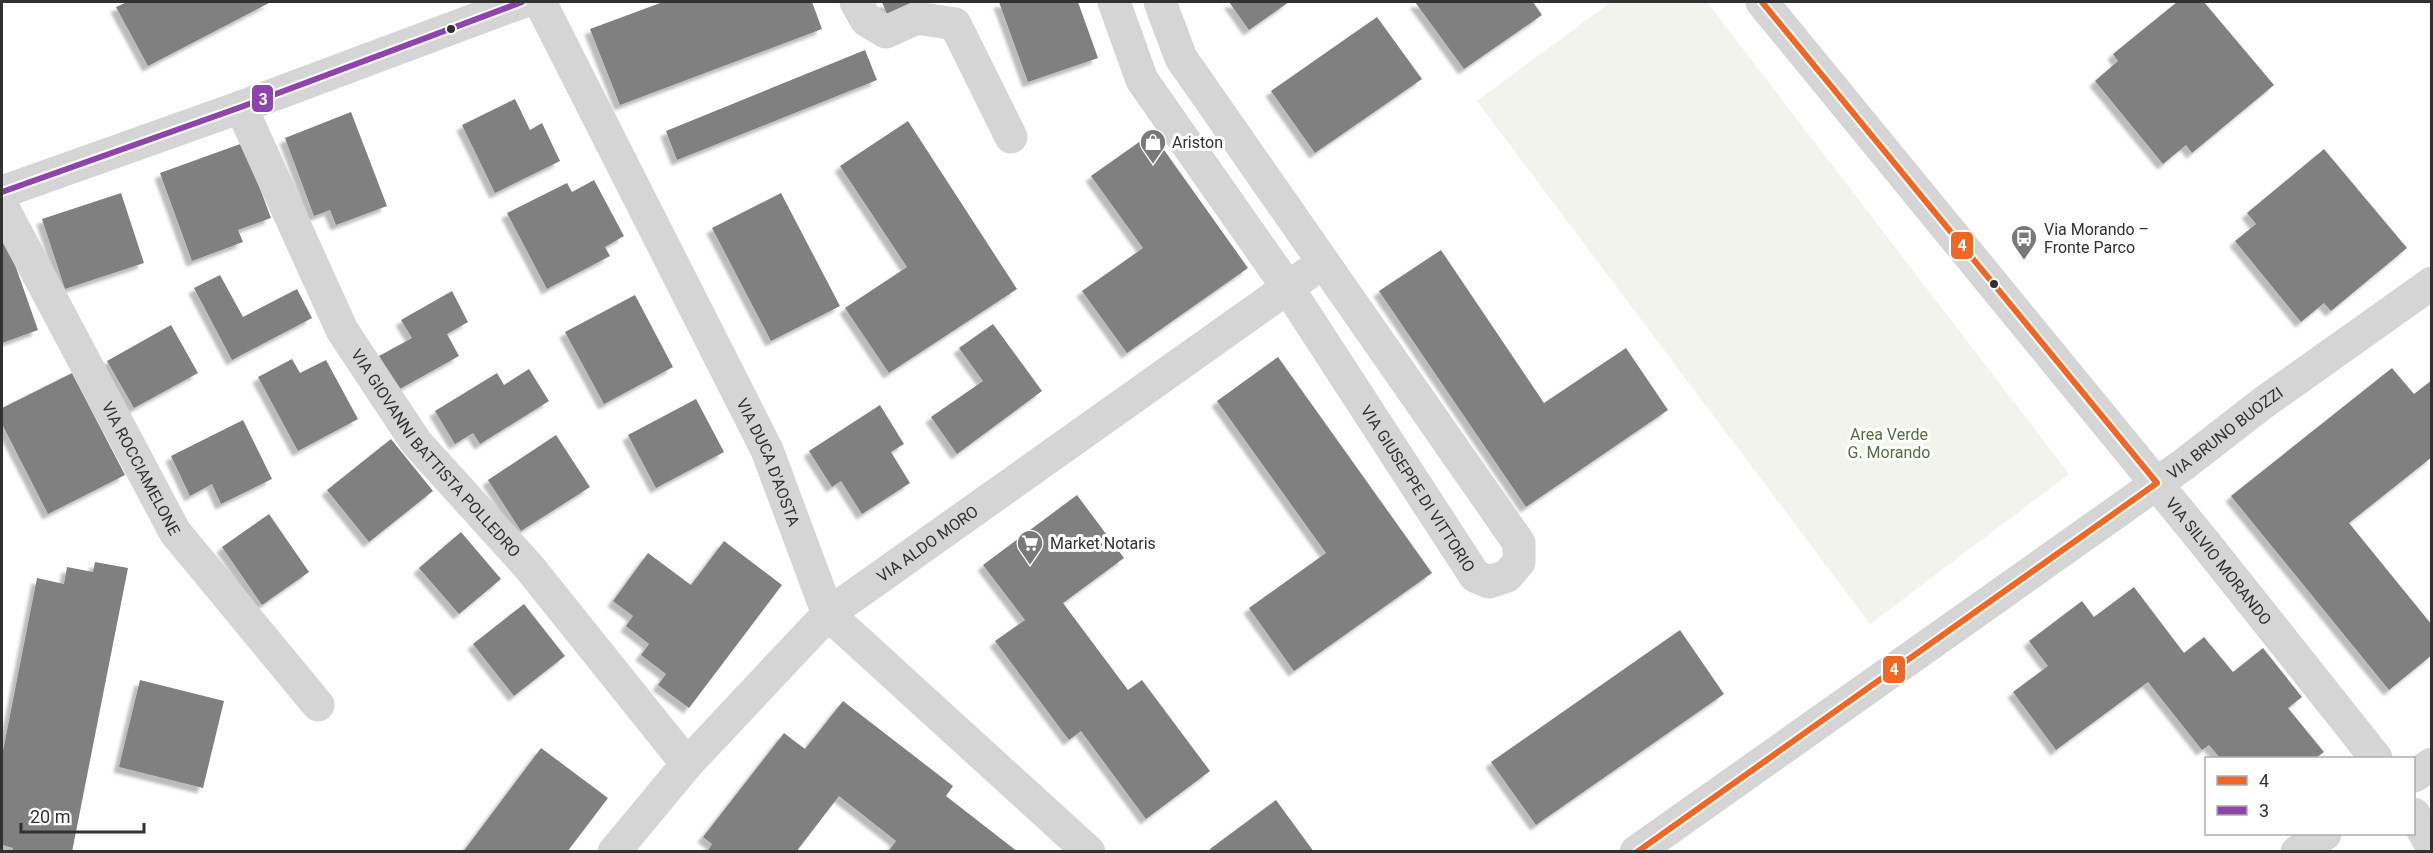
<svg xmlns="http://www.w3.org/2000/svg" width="2433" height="853" font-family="Roboto,sans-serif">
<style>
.green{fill:#f1f3ec}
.building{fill:#808080;filter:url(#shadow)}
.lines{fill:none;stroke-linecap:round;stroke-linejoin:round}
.minor{stroke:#d5d5d5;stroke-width:33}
.bus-1-casing{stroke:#fff;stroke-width:10}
.bus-2-casing{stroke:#fff;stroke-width:10}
.bus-1{stroke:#f26522;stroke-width:6}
.bus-2{stroke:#8e44ad;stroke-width:6}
.bus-dot{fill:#313131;stroke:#fff;stroke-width:2}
.labels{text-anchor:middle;stroke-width:6;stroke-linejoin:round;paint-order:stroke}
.poi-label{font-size:16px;fill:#313131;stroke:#fff;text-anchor:start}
.street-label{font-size:16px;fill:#313131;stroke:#fff}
.park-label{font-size:16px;fill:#566c3e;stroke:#fff}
.line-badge{stroke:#fff;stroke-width:2}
.badge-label{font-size:16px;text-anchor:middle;font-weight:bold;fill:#fff}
</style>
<defs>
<filter id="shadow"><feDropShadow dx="-5.5" dy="5.5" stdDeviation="1.5" flood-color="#0004"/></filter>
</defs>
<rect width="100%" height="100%" fill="#fff"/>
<path class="green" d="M1611 2H1707L2069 474 1870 624 1477 101Z"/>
<path class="building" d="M127 2H271L148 66 116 7Z
M663 2H812L822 29 620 105 590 29Z
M882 2H923L887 14Z
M999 2H1078L1098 58 1028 82Z
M1229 2H1289L1249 30Z
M1415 2H1533L1542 15 1464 69Z
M2177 2H2204L2274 85 2192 153 2186 145 2163 164 2095 81 2118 61 2113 54Z
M1377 17 1422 79 1315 153 1271 91Z
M865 50 877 80 677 160 666 131Z
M515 99 530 130 542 123 560 161 495 193 462 125Z
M351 112 387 206 336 225 330 210 314 216 285 138Z
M908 121 1017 289 889 373 845 308 907 267 840 166Z
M1152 133 1248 268 1127 353 1082 291 1143 248 1091 176Z
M243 143 271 218 238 230 243 242 192 261 160 173Z
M2324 149 2407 248 2331 311 2324 303 2301 322 2235 241 2256 224 2247 213Z
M594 180 624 236 605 247 610 256 547 289 507 213 567 183 572 192Z
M121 193 144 263 65 289 42 219Z
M781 193 840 306 771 341 712 228Z
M7 242 38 330 2 343V244Z
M1441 250 1544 403 1626 348 1668 410 1526 507 1379 291Z
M220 275 243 317 297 289 312 318 232 360 194 288Z
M452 291 468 322 447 334 459 356 398 390 379 356 412 338 401 320Z
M635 295 673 367 604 404 565 332Z
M993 324 1042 391 957 454 931 417 983 381 959 348Z
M171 325 198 373 134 408 107 361Z
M1278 357 1432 573 1294 671 1249 608 1326 553 1217 401Z
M292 359 300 373 326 360 358 419 298 451 258 377Z
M2392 368 2414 394 2432 380V457L2349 523 2432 625V655L2389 690 2231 496Z
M529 369 549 401 480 444 473 433 455 444 435 411 497 373 504 385Z
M72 373 125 475 48 514 2 424V408Z
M696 399 724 452 656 488 628 435Z
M880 405 904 444 891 452 910 483 862 514 841 481 832 487 809 451Z
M243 420 272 479 221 504 212 484 190 496 171 456Z
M556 435 590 487 521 531 488 480Z
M391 439 433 491 369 542 327 490Z
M1077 495 1124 558 1063 603 1128 690 1142 680 1210 771 1146 819 1081 731 1069 740 995 641 1025 620 983 565Z
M269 514 309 572 262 605 222 547Z
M461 532 501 579 459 614 419 568Z
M724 541 782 585 689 708 658 685 666 674 641 655 649 644 626 626 633 616 613 601 648 553 691 585Z
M95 562 128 568 72 852H12L13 848 2 845V756L37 578 64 584 67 567 93 572Z
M2134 587 2184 653 2204 637 2233 672 2263 648 2302 697 2288 708 2324 752 2316 758H2220L2209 745 2202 750 2148 682 2056 750 2013 692 2048 666 2029 641 2082 601 2094 617Z
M524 604 565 656 514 696 473 644Z
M1680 630 1724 694 1536 825 1491 762Z
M140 680 224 701 203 788 119 767Z
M843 701 953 786 946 796 1018 852H888L896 841 839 796 796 852H707L712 844 703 837 784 733 805 749Z
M541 748 608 798 567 852H463Z
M1276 800 1314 852H1212L1210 849Z"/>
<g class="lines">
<g class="minor">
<path id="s1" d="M540 2 767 450 828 614 1089 852"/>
<path d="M856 2 866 20 886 32 917 18 955 24 1011 137"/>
<path id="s2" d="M1114 2 1142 80 1288 288 1475 576 1489 582 1507 576 1519 562V543L1181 58 1160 2"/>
<path id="s3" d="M1762 2 2205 543 2376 758"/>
<path id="s4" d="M241 107 342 330 416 442 529 567 687 764"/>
<path d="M2 192 241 107 522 2"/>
<path id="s5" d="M2 206 175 532 318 705"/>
<path d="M2414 776 2432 764"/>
<path d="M2414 814 2432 847"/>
<path id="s6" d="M614 852 687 764 828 614 1307 274"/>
<path id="s7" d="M1636 852 2183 465 2263 403 2432 283"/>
<path d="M2297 852 2325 834"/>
</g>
<g class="bus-1-casing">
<path id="bus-1" d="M1637 852 2157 483 1762 2"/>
</g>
<g class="bus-2-casing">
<path id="bus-2" d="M2 192 241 107 522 2"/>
</g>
<use href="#bus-1" class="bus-1"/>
<use href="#bus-2" class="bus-2"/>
</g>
<defs>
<g id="shop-pin" transform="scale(1.35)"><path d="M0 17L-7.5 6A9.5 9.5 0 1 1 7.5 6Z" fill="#797979" stroke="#fff"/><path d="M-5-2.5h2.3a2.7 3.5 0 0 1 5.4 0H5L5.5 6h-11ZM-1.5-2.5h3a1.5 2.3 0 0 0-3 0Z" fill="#fff"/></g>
<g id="bus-pin" transform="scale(1.35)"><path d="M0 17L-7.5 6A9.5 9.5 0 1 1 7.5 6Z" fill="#797979" stroke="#fff"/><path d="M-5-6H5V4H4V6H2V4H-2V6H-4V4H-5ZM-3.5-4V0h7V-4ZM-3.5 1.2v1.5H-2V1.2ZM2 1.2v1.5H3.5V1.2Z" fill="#fff"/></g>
<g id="supermarket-pin" transform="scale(1.35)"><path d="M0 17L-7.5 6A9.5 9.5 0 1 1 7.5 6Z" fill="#797979" stroke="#fff"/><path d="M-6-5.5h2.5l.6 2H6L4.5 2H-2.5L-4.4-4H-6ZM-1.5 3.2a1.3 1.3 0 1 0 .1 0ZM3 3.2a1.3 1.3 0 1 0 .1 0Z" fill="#fff"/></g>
</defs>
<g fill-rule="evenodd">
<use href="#shop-pin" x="1153" y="142"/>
<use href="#bus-pin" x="2024" y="238"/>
<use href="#supermarket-pin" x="1030" y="543"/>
</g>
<g class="bus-dot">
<circle cx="451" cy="29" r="5"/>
<circle cx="1994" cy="284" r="5"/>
</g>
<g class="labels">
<g class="poi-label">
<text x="1172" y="148">Ariston</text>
<text x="2044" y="235">Via Morando –<tspan x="2044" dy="18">Fronte Parco</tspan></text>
<text x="1050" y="549">Market Notaris</text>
</g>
<g class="street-label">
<text dy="6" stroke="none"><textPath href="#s7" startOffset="723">VIA BRUNO BUOZZI</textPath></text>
<text dy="6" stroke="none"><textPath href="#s4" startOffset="400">VIA GIOVANNI BATTISTA POLLEDRO</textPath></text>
<text dy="6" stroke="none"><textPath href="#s1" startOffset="514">VIA DUCA D'AOSTA</textPath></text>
<text dy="6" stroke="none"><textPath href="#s5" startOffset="297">VIA ROCCIAMELONE</textPath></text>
<text dy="6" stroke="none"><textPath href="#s2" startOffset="576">VIA GIUSEPPE DI VITTORIO</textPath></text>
<text dy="6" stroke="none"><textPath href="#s6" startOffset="442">VIA ALDO MORO</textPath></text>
<text dy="6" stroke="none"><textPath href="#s3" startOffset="722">VIA SILVIO MORANDO</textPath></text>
</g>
<g class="park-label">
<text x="1889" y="440">Area Verde<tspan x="1889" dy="18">G. Morando</tspan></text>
</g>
</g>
<g class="line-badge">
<rect x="251" y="84" width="23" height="29" rx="6" fill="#8e44ad"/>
<rect x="1950" y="231" width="24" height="29" rx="6" fill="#f26522"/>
<rect x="1882" y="655" width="24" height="29" rx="6" fill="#f26522"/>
</g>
<g class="badge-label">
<text x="263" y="105">3</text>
<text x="1962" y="251">4</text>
<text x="1894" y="675">4</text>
</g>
<rect width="2433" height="853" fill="none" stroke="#313131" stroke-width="6"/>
<rect x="2205" y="757" width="210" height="78" fill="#ffffff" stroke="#adadad" stroke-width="1.5"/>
<rect x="2217" y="776" width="30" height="9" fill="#f26522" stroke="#adadad" stroke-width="1.5"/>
<text x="2259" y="787" font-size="18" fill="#313131">4</text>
<rect x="2217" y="806" width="30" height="9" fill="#8e44ad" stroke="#adadad" stroke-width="1.5"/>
<text x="2259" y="817" font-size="18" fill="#313131">3</text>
<path d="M21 823v9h123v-9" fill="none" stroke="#313131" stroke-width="3"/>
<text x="30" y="823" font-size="18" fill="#313131" stroke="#ffffff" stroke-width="4.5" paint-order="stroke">20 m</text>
</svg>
